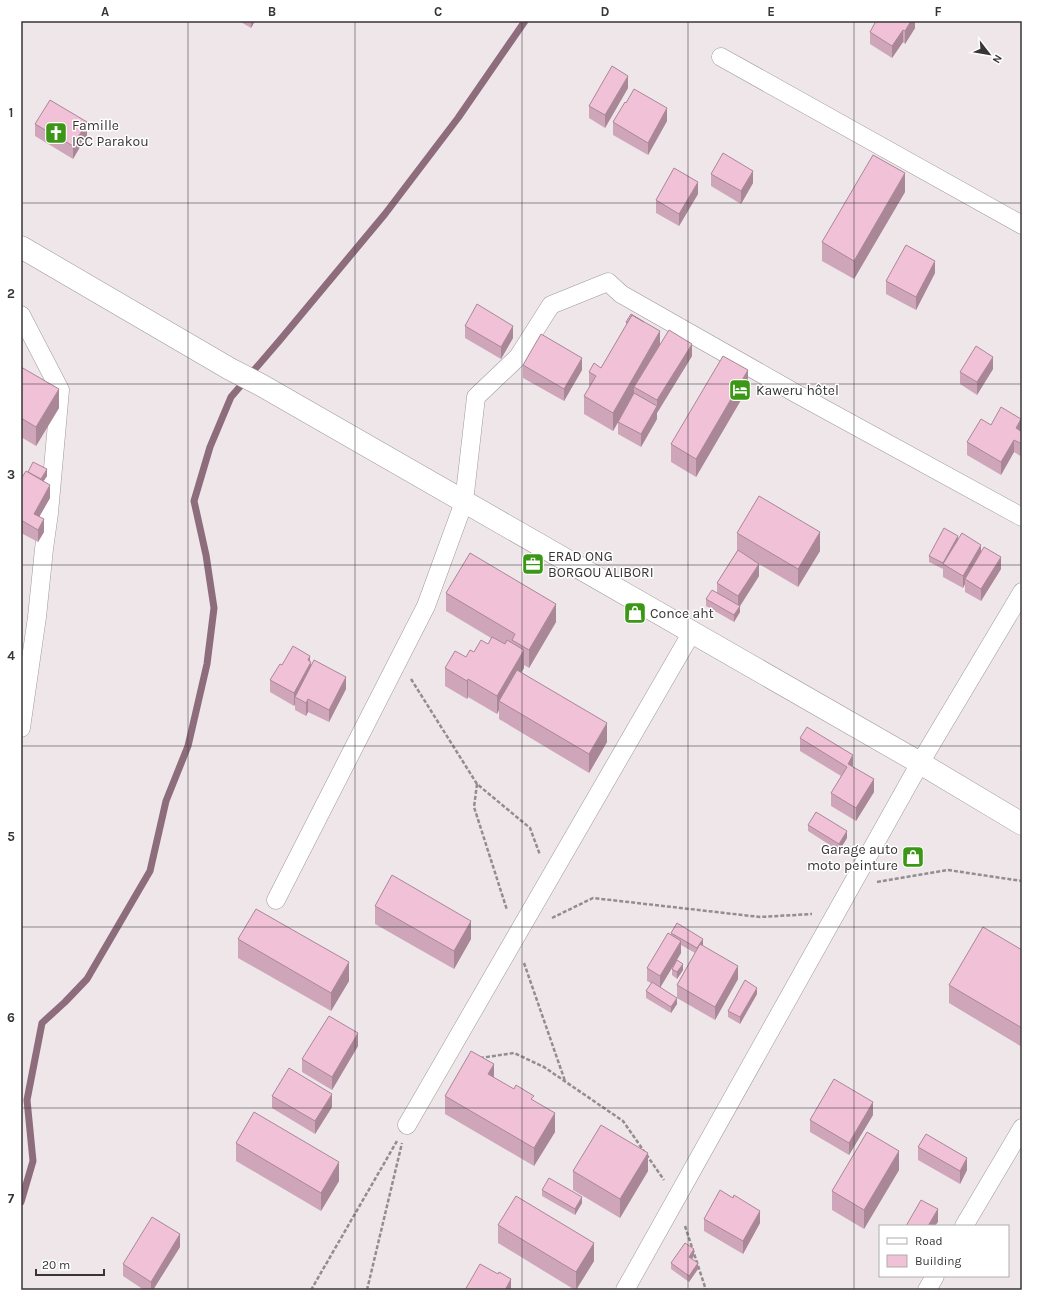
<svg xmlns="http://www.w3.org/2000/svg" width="1043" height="1311" font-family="Karla,sans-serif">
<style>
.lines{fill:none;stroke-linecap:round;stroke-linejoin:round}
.stream{stroke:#8d6c7b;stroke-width:7}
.street-casing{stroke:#9f979b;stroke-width:19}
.secondary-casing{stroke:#9f979b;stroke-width:23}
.path{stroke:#938d8f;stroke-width:2.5;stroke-dasharray:4 2;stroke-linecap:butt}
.street{stroke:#fff;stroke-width:18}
.secondary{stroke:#fff;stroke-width:22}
.wall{fill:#cfa6b9}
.shaded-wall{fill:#a98796}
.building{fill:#f1c1d7;stroke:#a98796}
.grid{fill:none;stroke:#383536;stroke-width:1;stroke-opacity:0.55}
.labels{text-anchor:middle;stroke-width:3;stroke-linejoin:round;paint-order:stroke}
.poi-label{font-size:14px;fill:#383536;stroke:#fff;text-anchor:start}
.neatline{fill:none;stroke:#383536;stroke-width:1.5}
.grid-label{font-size:13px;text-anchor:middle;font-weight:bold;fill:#383536}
</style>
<rect width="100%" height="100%" fill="#efe6ea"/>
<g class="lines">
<path class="stream" d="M21 1202 33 1161 27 1100 42 1023 65 1002 87 979 150 871 166 801 188 746 207 664 214 608 206 555 194 501 210 447 231 397 280 340 385 214 458 118 525 21"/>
<g class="street-casing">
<path id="street" d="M721 57 1022 225
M21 315 60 390 49 513 44 549 37 617 21 728
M276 900 426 606 464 502 476 397 518 357 551 305 608 282 621 294 797 394 1022 517
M407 1125 692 632
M964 1226 1022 1128
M625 1290 920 763 1022 592
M927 1290 935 1276"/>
</g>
<g class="secondary-casing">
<path id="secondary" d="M21 247 230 369 261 385 920 763 1022 824"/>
</g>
<path class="path" d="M411 679 477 784 530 828 540 855
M477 784 474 807 507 910
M877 882 948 870 1022 881
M552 918 593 898 760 917 812 914
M524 963 565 1081
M480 1058 514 1053 544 1067 623 1121 664 1180
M685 1226 706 1290
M311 1290 397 1141
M367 1290 402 1143"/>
<use href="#street" class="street"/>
<use href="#secondary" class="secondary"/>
</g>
<path class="wall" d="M239 21H255L251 28Z
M876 21H916L915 22V28L905 44 903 42 892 58 870 44V32Z
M628 88 605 128 589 118V106Z
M626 103 667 121 648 155 613 135V122Z
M35 124 87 135 73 159 35 136Z
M711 174 753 183 741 204 711 186Z
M905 192 854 279 822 261V242Z
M698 194 679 226 656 213V200Z
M935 273 916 310 886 294V281Z
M626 322 660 344 692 356 657 413V419L641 447 618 434V422L623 414 613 431 584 414V396L589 388V372L601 368 626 325Z
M465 326 513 338 501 359 465 338Z
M523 365 582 370 564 401 523 378Z
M21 367 59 408 36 446 21 437Z
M993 369 977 395 960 384V372Z
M748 388 696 477 671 462V444Z
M991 425 1022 432V457L1014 452 1001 475 967 455V442Z
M28 472 47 476 43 481 50 498 39 517 44 532 38 542 21 533V479Z
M737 533 820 551 798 587 759 564V576L740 606V612L734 622 706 606V599L717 593V583L737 551Z
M958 540 981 552 1001 569 981 601 965 592V584L963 588 943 577V569L929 562V556Z
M446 593 556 622 529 668 524 665V668L521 672 607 742 589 773 499 719V710L497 714 468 697 467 699 445 686V668L466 657 488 644 491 638 446 611Z
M310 662 311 666 346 689 329 722 308 712 306 716 295 710V704L294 706 270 692V680L282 665Z
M800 738 853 767 874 792 856 821 831 806V793L841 776 800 751Z
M808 825 847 838 839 851 808 831Z
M375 906 471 939 454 969 375 924Z
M671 933 703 945 702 946 738 979 715 1020 677 998V985L695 953 681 945V953L660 987 677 1004 671 1013 646 998V991L651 983 647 981V968L671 935Z
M238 939 349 981 331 1011 238 958Z
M1022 950V1047L949 1003V985Z
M672 969 683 970 677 979 672 975Z
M757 994 740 1024 728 1017V1011Z
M358 1046 332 1090 302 1072V1059Z
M494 1077 555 1132 534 1166 445 1114V1096Z
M272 1096 332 1107 315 1134 272 1108Z
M873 1115 849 1155 810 1132V1120Z
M236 1143 339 1181 321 1211 236 1161Z
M918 1147 967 1170 960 1184 918 1160Z
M899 1170 864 1229 832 1210V1191Z
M573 1171H648L620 1218 573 1190Z
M542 1190 582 1203 575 1215 542 1196Z
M704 1219 760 1223 743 1254 704 1231Z
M498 1225 594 1261 576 1290H575L498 1243Z
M180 1247 153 1290H144L123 1276V1264Z
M694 1256 692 1259 698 1269 689 1282 671 1269V1263Z"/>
<path class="shaded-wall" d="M251 21H255L251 28Z
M911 21H916L915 22V28L905 44V31Z
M903 30V42L892 58V46Z
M628 76V88L605 128V115Z
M667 108V121L648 155V143Z
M87 122V135L73 159V146Z
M753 171V183L741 204V191Z
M905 173V192L854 279V261Z
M698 182V194L679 226V214Z
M935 261V273L916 310V297Z
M513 326V338L501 359V347Z
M660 331V350L634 387V394L613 431V413Z
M692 344V356L657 413V400Z
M993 357V369L977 395V382Z
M582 358V370L564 401V389Z
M748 370V388L696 477V459Z
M59 389V408L36 446V427Z
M657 406V419L641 447V434Z
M1021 419V432L1016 428Z
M1014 440V452L1001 475V462Z
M47 469V476L40 487V481Z
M50 485V498L34 526V514Z
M44 519V532L38 542V530Z
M820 532V551L798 587V569Z
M958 536V542L943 564V563Z
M981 545V557L965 579V584L963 588V576Z
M1001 557V569L981 601V589Z
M759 564V576L740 606V612L734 622V615L738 608V596Z
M556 604V622L529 668V650Z
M524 650V668L503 703 499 701V710L497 714V696Z
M310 656V664L311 662V675L295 697V704L294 706V693L308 660Z
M346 677V689L329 722V710Z
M468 679V697L467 699V681Z
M308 699V712L306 716V703Z
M607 723V742L589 773V754Z
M853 755V767L848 764Z
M874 779V792L856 821V808Z
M847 831V838L839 851V844Z
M471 921V939L454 969V951Z
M703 939V945L697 955V948Z
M681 941V953L660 988V976Z
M349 962V981L331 1011V993Z
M683 964V970L677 979V972Z
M738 966V979L715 1020V1007Z
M757 988V994L740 1024V1017Z
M677 998V1004L671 1013V1007Z
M358 1033V1046L332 1090V1077Z
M494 1064V1083L488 1074Z
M332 1094V1107L315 1134V1121Z
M873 1102V1115L849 1155V1143Z
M555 1113V1132L534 1166V1148Z
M899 1151V1170L864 1229V1210Z
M648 1153V1171L620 1218V1199Z
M967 1158V1170L960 1184V1171Z
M339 1162V1181L321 1211V1193Z
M582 1197V1203L575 1215V1209Z
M938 1209V1222L935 1226H928Z
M760 1211V1223L743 1254V1241Z
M180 1234V1247L153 1290H151V1282Z
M594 1243V1261L576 1290V1272Z
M694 1249V1256L689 1263V1257Z
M698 1263V1269L689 1282V1276Z
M511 1279V1290H505Z"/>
<path class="building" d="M876 21H911L905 31 903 30 892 46 870 32Z
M612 66 628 76 605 115 589 106Z
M634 89 667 108 648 143 613 122 625 102 626 103Z
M50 100 87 122 73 146 35 124Z
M723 153 753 171 741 191 711 174Z
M873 155 905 173 854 261 822 242Z
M674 168 698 182 679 214 656 200Z
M906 245 935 261 916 297 886 281Z
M477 304 513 326 501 347 465 326Z
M631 314 644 322 632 315 627 323 626 322Z
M632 315 660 331 613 413 584 396 596 376 589 372 594 363 601 368Z
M669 330 692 344 657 400 634 387Z
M541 334 582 358 564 389 523 365Z
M976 346 993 357 977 382 960 372Z
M723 356 748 370 696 459 671 444Z
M21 367 59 389 36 427 21 418Z
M634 393 657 406 641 434 618 422Z
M1001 407 1021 419 1016 428 1022 432V444L1014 440 1001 462 967 442 981 419 991 425Z
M33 462 47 469 41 479 28 472Z
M26 471 50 485 34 514 44 519 38 530 21 520V479Z
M759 496 820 532 798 569 737 533Z
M944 528 958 536 943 563 929 556Z
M962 533 981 545 963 576 943 564Z
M984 547 1001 557 981 589 965 579Z
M738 550 759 564 738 596 717 583Z
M470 553 556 604 529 650 512 640 515 634 446 593Z
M712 590 740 606 734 615 706 599Z
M492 637 505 644 507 640 524 650 497 696 468 679 467 681 445 668 455 651 466 657 470 650 474 652 481 640 488 644Z
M293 646 310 656 308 660 311 662 294 693 270 680 280 664 282 665Z
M314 660 346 677 329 710 308 699 306 703 295 697Z
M517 670 607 723 589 754 499 701Z
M807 727 853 755 848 764 874 779 856 808 831 793 847 767 800 738Z
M816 812 847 831 839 844 808 825Z
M392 875 471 921 454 951 375 906Z
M256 909 349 962 331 993 238 939Z
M677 923 703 939 697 948 671 933Z
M983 927 1022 950V1028L949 985Z
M668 933 681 941 660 976 647 968Z
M700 944 738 966 715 1007 677 985Z
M677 960 683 964 677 972 672 969Z
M745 980 757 988 740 1017 728 1011Z
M652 982 677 998 671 1007 646 991Z
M329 1016 358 1033 332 1077 302 1059Z
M471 1051 494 1064 488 1074 514 1089 516 1085 534 1096 531 1099 555 1113 534 1148 445 1096Z
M289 1068 332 1094 315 1121 272 1096Z
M834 1079 873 1102 849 1143 810 1120Z
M254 1112 339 1162 321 1193 236 1143Z
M601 1125 648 1153 620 1199 573 1171Z
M867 1132 899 1151 864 1210 832 1191Z
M926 1134 967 1158 960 1171 918 1147Z
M549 1178 582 1197 575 1209 542 1190Z
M720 1190 733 1198 734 1195 760 1211 743 1241 704 1219Z
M516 1196 594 1243 576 1272 498 1225Z
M921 1200 938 1209 928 1226H906Z
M152 1217 180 1234 151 1282 123 1264Z
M685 1243 694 1249 689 1257 698 1263 689 1276 671 1263Z
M480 1264 498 1274 499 1272 511 1279 505 1290H465Z"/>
<path class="grid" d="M188 21V1290M355 21V1290M522 21V1290M688 21V1290M854 21V1290M21 203H1022M21 384H1022M21 565H1022M21 746H1022M21 927H1022M21 1108H1022"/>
<defs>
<g id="church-square" transform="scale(1.15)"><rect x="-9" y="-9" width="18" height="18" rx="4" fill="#3b9715" stroke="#fff"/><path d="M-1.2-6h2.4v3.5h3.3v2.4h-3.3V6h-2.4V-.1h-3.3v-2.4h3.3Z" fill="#fff"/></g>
<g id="hotel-square" transform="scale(1.15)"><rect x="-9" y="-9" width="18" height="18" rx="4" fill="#3b9715" stroke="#fff"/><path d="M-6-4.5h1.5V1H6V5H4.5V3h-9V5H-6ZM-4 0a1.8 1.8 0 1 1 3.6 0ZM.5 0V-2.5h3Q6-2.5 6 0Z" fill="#fff"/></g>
<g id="office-square" transform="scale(1.15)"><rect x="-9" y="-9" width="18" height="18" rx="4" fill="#3b9715" stroke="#fff"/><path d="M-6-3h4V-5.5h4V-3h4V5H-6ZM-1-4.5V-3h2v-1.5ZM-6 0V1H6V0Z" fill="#fff"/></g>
<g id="shop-square" transform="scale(1.15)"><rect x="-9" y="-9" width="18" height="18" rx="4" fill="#3b9715" stroke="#fff"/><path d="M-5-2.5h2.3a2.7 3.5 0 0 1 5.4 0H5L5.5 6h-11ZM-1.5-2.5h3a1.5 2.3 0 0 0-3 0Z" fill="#fff"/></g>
</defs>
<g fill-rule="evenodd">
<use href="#church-square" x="56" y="133"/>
<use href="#hotel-square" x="740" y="390"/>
<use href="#office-square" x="533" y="564"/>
<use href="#shop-square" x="635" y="613"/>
<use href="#shop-square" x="913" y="857"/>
</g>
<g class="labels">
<g class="poi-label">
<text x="72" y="130">Famille<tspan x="72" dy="16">ICC Parakou</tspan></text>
<text x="756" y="395">Kaweru hôtel</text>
<text x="548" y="561">ERAD ONG<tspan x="548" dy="16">BORGOU ALIBORI</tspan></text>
<text x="650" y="618">Conce aht</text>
<text x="898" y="854" text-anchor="end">Garage auto<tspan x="898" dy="16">moto peinture</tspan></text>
</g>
</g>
<rect width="1043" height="1311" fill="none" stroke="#ffffff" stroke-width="44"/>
<rect x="879" y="1225" width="130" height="52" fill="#ffffff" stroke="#afaeaf"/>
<rect x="887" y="1238" width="20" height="6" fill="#ffffff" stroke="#afaeaf"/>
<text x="915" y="1245" font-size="12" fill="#383536">Road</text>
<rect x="887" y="1255" width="20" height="12" fill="#f1c1d7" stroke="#afaeaf"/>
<text x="915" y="1265" font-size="12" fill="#383536">Building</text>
<g transform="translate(989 54) rotate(121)" stroke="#ffffff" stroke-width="3" paint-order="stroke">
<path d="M0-3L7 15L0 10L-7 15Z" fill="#383536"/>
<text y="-6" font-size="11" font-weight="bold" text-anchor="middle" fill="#383536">N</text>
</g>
<path d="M36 1269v6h68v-6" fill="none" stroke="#383536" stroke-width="2"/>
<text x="42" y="1269" font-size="12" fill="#383536" stroke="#ffffff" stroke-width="3" paint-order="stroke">20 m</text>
<rect x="22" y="22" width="999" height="1267" class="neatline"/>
<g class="grid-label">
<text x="105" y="16">A</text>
<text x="272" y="16">B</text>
<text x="438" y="16">C</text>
<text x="605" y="16">D</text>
<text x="771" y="16">E</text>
<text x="938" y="16">F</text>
<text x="11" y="117">1</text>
<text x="11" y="298">2</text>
<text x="11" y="479">3</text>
<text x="11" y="660">4</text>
<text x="11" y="841">5</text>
<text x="11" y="1022">6</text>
<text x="11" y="1203">7</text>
</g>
</svg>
